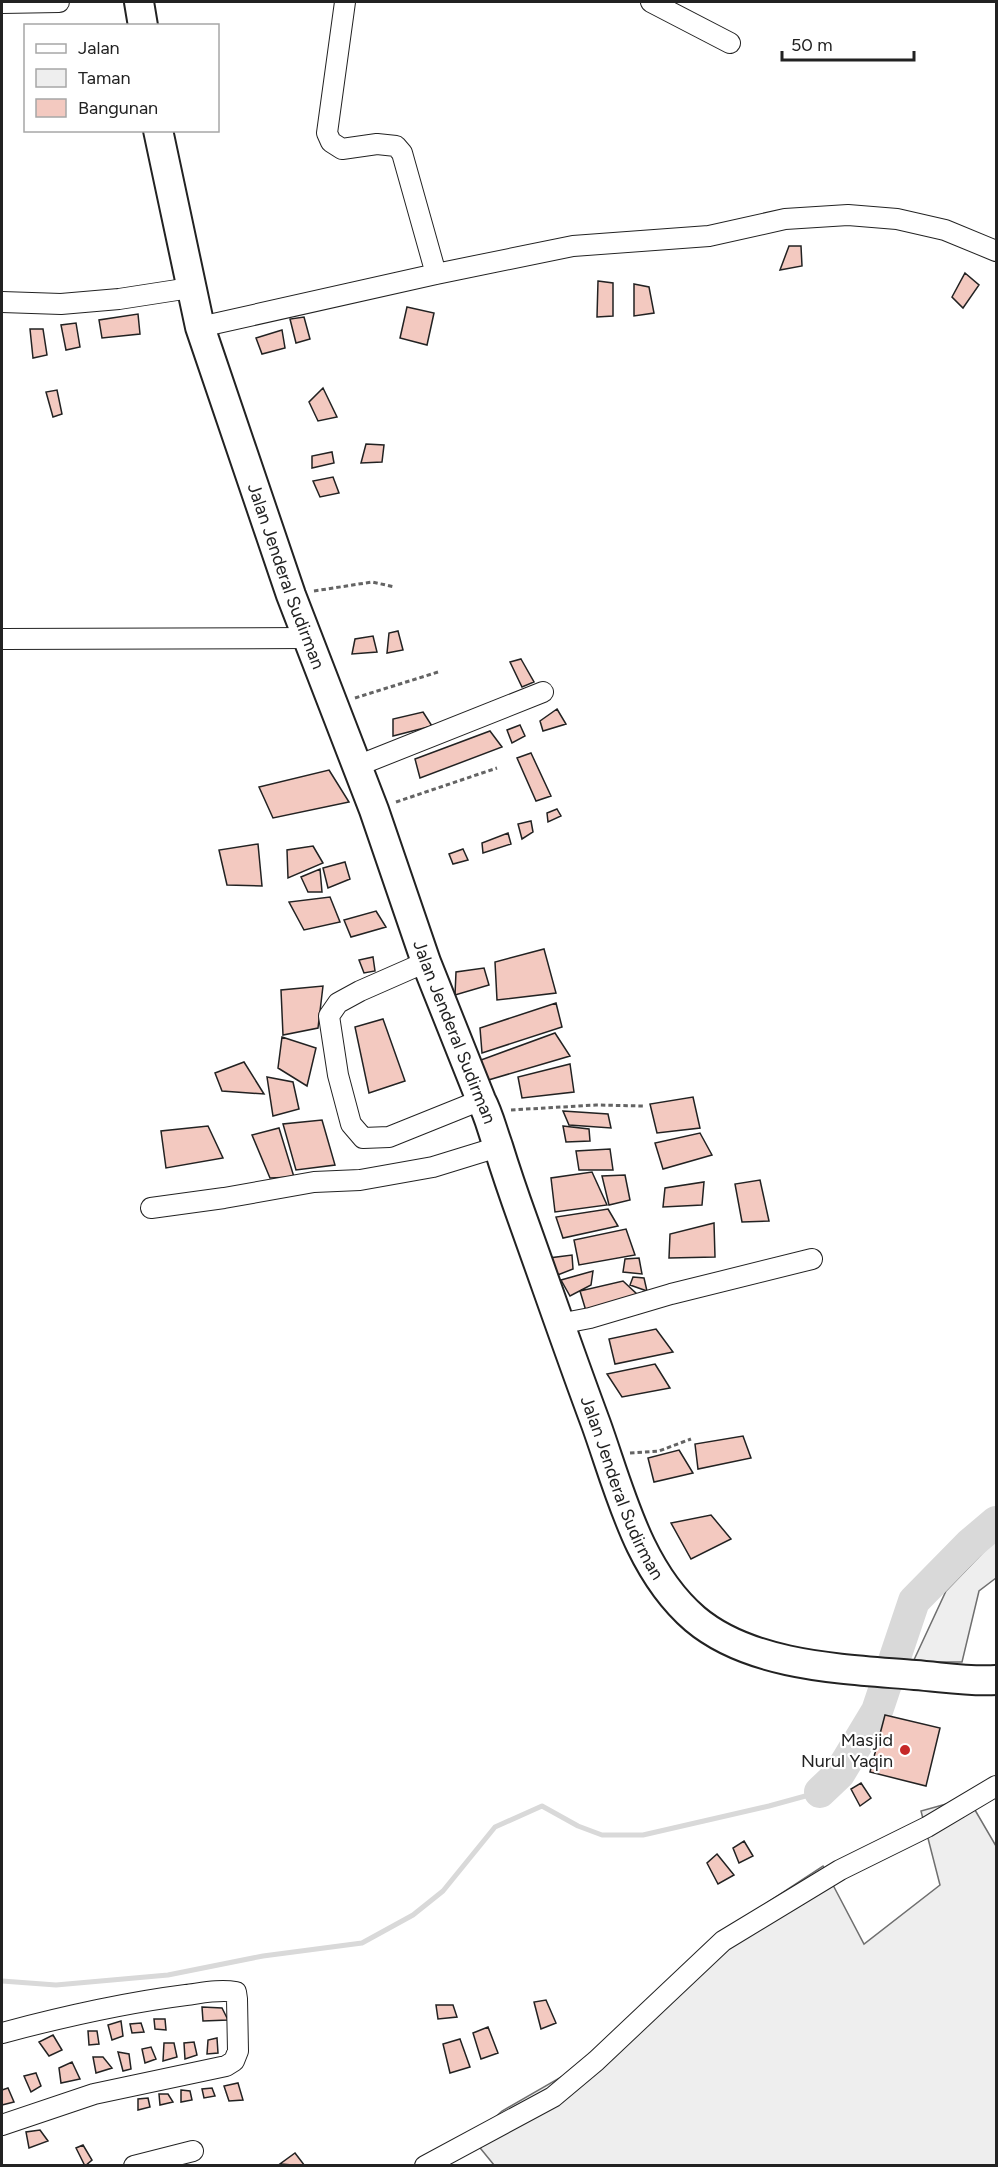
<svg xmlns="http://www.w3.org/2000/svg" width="998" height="2167" font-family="Figtree,sans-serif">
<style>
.green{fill:#eee;stroke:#6f6f6f;stroke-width:1.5}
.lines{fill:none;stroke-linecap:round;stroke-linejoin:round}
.stream{stroke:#d9d9d9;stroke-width:5}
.river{stroke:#d9d9d9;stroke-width:32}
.building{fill:#f3c9c0;stroke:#222;stroke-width:1.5}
.minor-casing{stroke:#222;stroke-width:22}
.highway-casing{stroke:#222;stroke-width:32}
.path{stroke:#646464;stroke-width:3;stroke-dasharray:4.5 3;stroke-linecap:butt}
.minor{stroke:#fff;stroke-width:20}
.highway{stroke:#fff;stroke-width:28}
.poi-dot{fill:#c62828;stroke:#fff;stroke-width:2}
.labels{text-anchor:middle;stroke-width:4.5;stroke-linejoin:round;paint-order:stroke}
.street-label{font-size:18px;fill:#222;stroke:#fff}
.poi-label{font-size:18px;fill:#222;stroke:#fff;text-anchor:end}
</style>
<rect width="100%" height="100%" fill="#fff"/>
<path class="green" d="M996 1539V1578L979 1591 962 1662H913L946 1591Z
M968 1798 996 1846V2165H494L472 2138 502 2111 617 2045 765 1904 823 1866 864 1944 940 1885 921 1811Z"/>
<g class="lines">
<path class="stream" d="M2 1981 56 1985 168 1975 263 1956 362 1943 413 1915 443 1891 495 1827 542 1806 578 1826 602 1835H643L769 1806 820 1792"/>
<path class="river" d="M820 1792 839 1774 877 1711 914 1601 970 1544 996 1522"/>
</g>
<path class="building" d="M789 246H801L802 266 780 270Z
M965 273 979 285 963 308 952 297Z
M598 281 613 283V316L597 317Z
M634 284 649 287 654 313 634 316Z
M407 307 434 313 427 345 400 338Z
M138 314 140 334 102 338 99 320Z
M304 317 310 339 296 343 290 319Z
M76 323 80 347 66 350 61 325Z
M30 329H43L47 355 33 358Z
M282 330 285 348 262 354 256 338Z
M323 388 337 417 318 421 309 402Z
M57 390 62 414 53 417 46 392Z
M366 444 384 445 382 462 361 463Z
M332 452 334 463 312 468V456Z
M333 477 339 493 320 497 313 481Z
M398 631 403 650 387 653 389 633Z
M373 636 377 652 352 654 355 639Z
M521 659 534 682 522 687 510 662Z
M557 709 566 724 543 731 540 721Z
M423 712 432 726 393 736V719Z
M520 725 525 736 512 743 507 730Z
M490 731 502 747 420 778 415 759Z
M531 753 551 796 536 801 517 758Z
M329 770 349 802 273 818 259 787Z
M557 809 561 816 548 822 547 813Z
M531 821 533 832 522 839 518 824Z
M508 833 511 844 483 853 482 843Z
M258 844 262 886 227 885 219 850Z
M313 846 323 863 288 878 287 850Z
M463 849 468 860 453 864 449 854Z
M345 862 350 879 328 888 323 868Z
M320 869 322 892H308L301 877Z
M330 897 340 922 304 930 289 902Z
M376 911 386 927 351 937 344 920Z
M544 949 556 993 497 1000 495 962Z
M373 957 375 971 364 973 359 960Z
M484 968 489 985 455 995 456 972Z
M323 986 318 1028 283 1035 281 990Z
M556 1003 562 1027 482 1053 480 1028Z
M383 1019 405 1081 369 1093 355 1027Z
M555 1033 570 1056 485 1081 481 1060Z
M282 1037 316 1048 307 1086 278 1068Z
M244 1062 264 1094 222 1091 215 1073Z
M570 1064 574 1092 522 1098 518 1077Z
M267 1077 293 1082 299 1109 273 1116Z
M693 1097 700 1128 657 1133 650 1104Z
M563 1111 608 1114 611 1128 569 1125Z
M322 1120 335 1165 296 1170 283 1124Z
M208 1126 223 1158 166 1168 161 1131Z
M563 1126 589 1129 590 1141 566 1142Z
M279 1128 294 1177 270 1178 252 1135Z
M700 1133 712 1155 663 1169 655 1143Z
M610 1149 613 1170H579L576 1151Z
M592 1172 607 1205 555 1212 551 1178Z
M625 1175 630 1200 609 1205 602 1176Z
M760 1180 769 1221 742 1222 735 1184Z
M704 1182 702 1205 663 1207 665 1188Z
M608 1209 618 1226 563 1238 556 1217Z
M714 1223 715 1257 669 1258 670 1234Z
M626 1229 635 1255 579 1265 574 1240Z
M572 1255 573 1269 555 1276 549 1258Z
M639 1258 642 1274 623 1272 625 1259Z
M593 1271 591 1285 570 1296 561 1280Z
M633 1277 644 1278 647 1291 630 1285Z
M623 1281 639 1296 586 1311 580 1291Z
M656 1329 673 1352 615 1364 609 1339Z
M655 1364 670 1388 622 1397 607 1374Z
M743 1436 751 1458 698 1469 695 1444Z
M679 1450 693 1473 654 1482 648 1458Z
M711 1515 731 1539 691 1559 671 1523Z
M885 1715 940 1728 926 1786 870 1772Z
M861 1783 871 1798 860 1806 851 1789Z
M744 1841 753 1856 739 1863 733 1848Z
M717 1854 734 1875 718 1884 707 1863Z
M546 2000 556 2023 541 2029 534 2002Z
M436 2005H453L457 2017 438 2019Z
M202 2007 222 2008 228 2020 203 2021Z
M154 2019H165L166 2030 155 2029Z
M121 2021 123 2036 112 2040 108 2025Z
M141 2023 144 2032 132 2033 130 2024Z
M488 2027 498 2053 481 2059 473 2033Z
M88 2031H97L99 2044 89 2045Z
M53 2035 62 2050 49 2056 39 2042Z
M217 2038 218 2053 207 2054 208 2040Z
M460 2039 470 2067 450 2073 443 2044Z
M194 2042 197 2055 185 2059 184 2043Z
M164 2043H174L177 2057 163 2061Z
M151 2047 156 2059 145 2063 142 2049Z
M118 2052 129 2054 131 2069 123 2071Z
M93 2057H103L112 2068 96 2073Z
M72 2062 80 2079 61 2083 59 2068Z
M36 2073 41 2086 31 2092 24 2076Z
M238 2083 243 2100 229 2101 224 2086Z
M8 2088 14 2102 2 2105V2090Z
M212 2088 215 2096 204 2098 202 2089Z
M181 2090 190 2091 192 2100 181 2102Z
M159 2094H168L173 2102 160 2105Z
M148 2098 150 2107 138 2110V2099Z
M40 2130 48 2141 29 2148 26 2132Z
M83 2145 92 2160 85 2166 76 2148Z
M295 2153 305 2166 280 2164Z"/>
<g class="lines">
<g class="minor-casing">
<path id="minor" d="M345 2 327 133 331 142 342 149 377 144 396 146 402 153 436 274
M651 2 730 43
M2 3 59 2
M2 302 61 304 119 299 190 288
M200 327 436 274 573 246 709 236 785 219 848 215 897 219 945 230 996 251
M2 639 307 638
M357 766 543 692
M426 962 360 991 338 1003 329 1016 338 1075 351 1124 363 1138 389 1137 481 1100
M151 1208 224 1198 314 1182 360 1180 433 1167 498 1147
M559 1324 590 1318 671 1294 812 1259
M2 2033C62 2017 123 2003 186 1995 202 1993 219 1989 236 1992L237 1999 238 2051 234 2061 226 2066 94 2094 2 2125
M134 2166 193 2151
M425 2166 553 2097 596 2061 723 1941 840 1870 927 1827 996 1786"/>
</g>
<g class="highway-casing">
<g id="highway">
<path d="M139 2 143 26"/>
<path id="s1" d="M158 130 200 327 291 595 374 810 426 962 481 1100C489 1115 492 1130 498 1146 506 1172 515 1198 524 1223 548 1290 571 1357 596 1424 620 1491 638 1570 695 1619 752 1667 845 1669 915 1675 942 1677 970 1682 996 1680"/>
</g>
</g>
<path class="path" d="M314 591 372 582 395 587
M355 698 438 672
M396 802 497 768
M511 1110 596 1105 644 1106
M630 1453 659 1451 691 1439"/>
<use href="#minor" class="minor"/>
<use href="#highway" class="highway"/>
</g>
<circle class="poi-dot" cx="905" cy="1750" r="6"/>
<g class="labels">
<g class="street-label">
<text dy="6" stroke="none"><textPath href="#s1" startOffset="465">Jalan Jenderal Sudirman</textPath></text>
<text dy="6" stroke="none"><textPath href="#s1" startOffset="951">Jalan Jenderal Sudirman</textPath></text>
<text dy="6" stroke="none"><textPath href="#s1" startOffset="1437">Jalan Jenderal Sudirman</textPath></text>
</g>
<g class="poi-label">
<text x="893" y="1746">Masjid<tspan x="893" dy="21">Nurul Yaqin</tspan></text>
</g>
</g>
<rect width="998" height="2167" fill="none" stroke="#222222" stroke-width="6"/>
<rect x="24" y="24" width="195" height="108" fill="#ffffff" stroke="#a7a7a7" stroke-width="1.5"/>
<rect x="36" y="44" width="30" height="9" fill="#ffffff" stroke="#a7a7a7" stroke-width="1.5"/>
<text x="78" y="54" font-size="18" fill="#222222">Jalan</text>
<rect x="36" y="69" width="30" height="18" fill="#eeeeee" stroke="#a7a7a7" stroke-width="1.5"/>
<text x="78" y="84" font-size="18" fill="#222222">Taman</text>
<rect x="36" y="99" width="30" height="18" fill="#f3c9c0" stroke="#a7a7a7" stroke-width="1.5"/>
<text x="78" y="114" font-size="18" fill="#222222">Bangunan</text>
<path d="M782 51v9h132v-9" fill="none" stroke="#222222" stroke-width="3"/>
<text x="791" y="51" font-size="18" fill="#222222" stroke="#ffffff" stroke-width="4.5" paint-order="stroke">50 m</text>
</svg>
